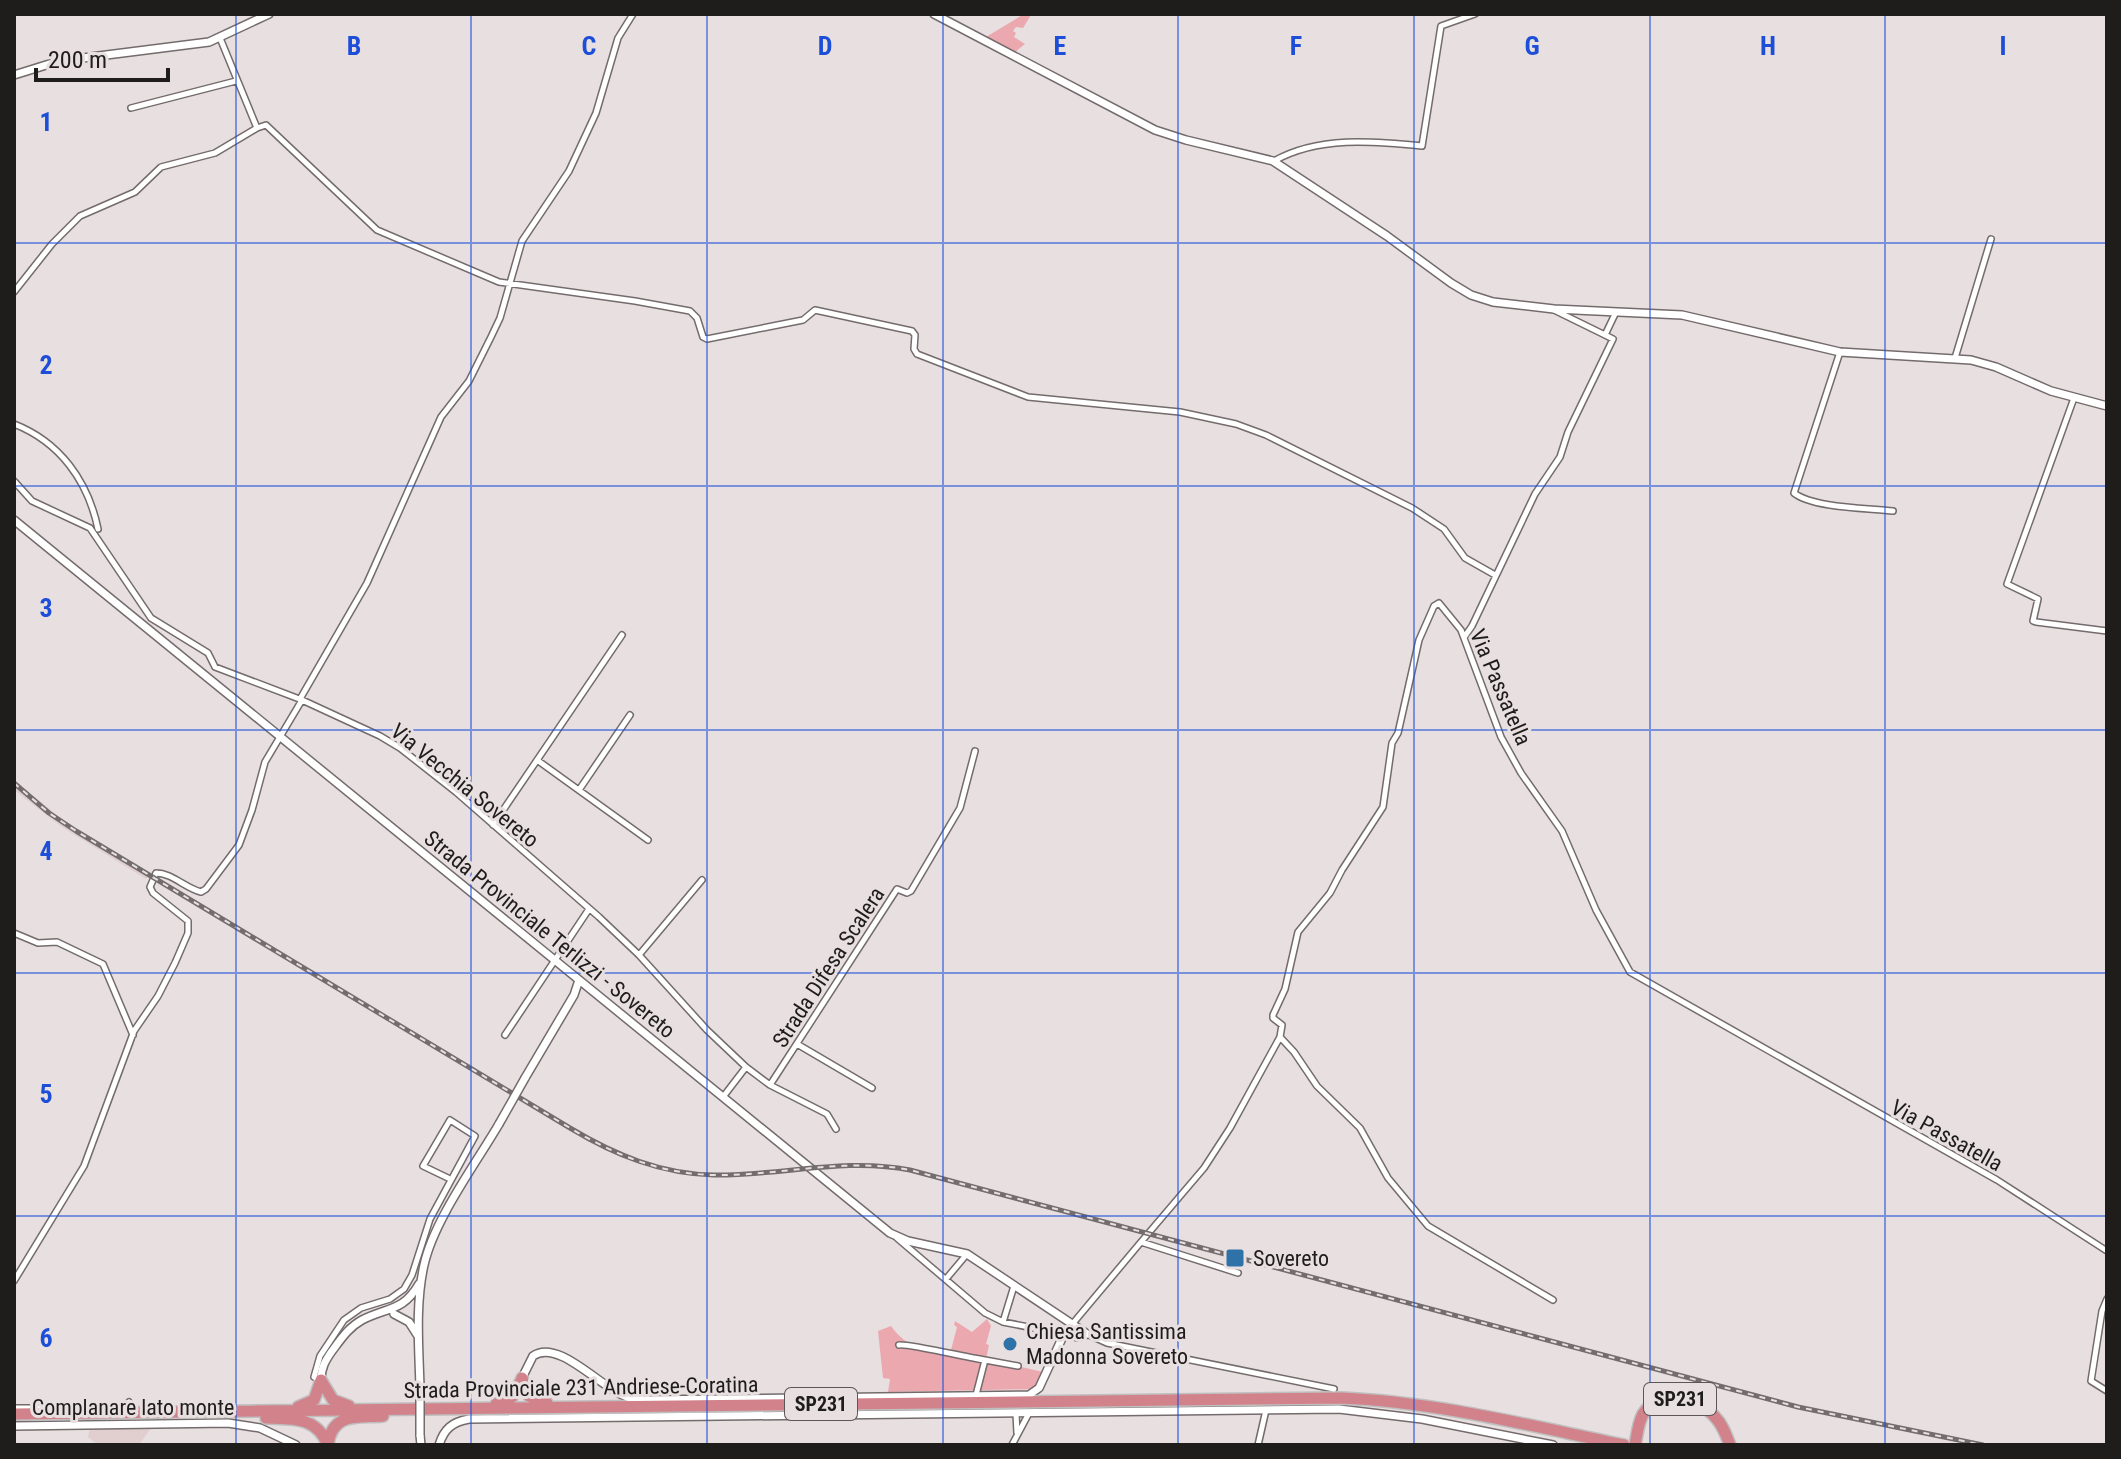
<svg xmlns="http://www.w3.org/2000/svg" width="2121" height="1459" font-family="'Roboto Condensed',sans-serif">
<style>
.built{fill:#e1cfd0}
.green{fill:#eba9af}
.lines{fill:none;stroke-linecap:round;stroke-linejoin:round}
.street-casing{stroke:#736b6c;stroke-width:8}
.secondary-casing{stroke:#736b6c;stroke-width:10}
.highway-casing{stroke:#c0bfbf;stroke-width:14}
.street{stroke:#fff;stroke-width:5}
.secondary{stroke:#fff;stroke-width:7}
.highway{stroke:#d2828b;stroke-width:11}
.rail-casing{stroke:#736d6e;stroke-width:5}
.rail{stroke:#e8dfe0;stroke-width:2;stroke-dasharray:6;stroke-linecap:butt}
.secondary-bridge-casing{stroke:#736b6c;stroke-width:10;stroke-linecap:butt}
.secondary-bridge{stroke:#fff;stroke-width:7}
.grid{fill:none;stroke:#1d4ed8;stroke-width:2;stroke-opacity:0.55}
.poi-dot{fill:#2f72a8;stroke:#e8dfe0;stroke-width:3}
.labels{text-anchor:middle;stroke-width:6;stroke-linejoin:round;paint-order:stroke}
.shield{fill:#e8dfe0;stroke:#5b5657;stroke-width:2}
.shield-label{font-size:20px;font-weight:bold;fill:#1f1c1c}
.street-label{font-size:22px;fill:#1f1c1c;stroke:#e8dfe0}
.poi-label{font-size:22px;fill:#1f1c1c;stroke:#e8dfe0;text-anchor:start}
.grid-label{font-size:26px;text-anchor:middle;font-weight:bold;fill:#1d4ed8;stroke:#e8dfe0;stroke-width:6;stroke-linejoin:round;paint-order:stroke}
</style>
<rect width="100%" height="100%" fill="#e8dfe0"/>
<path class="built" d="M14 780 63 820 151 873 146 879 62 827 14 790Z
M90 1428H151L139 1445H98L88 1437Z"/>
<path class="green" d="M1024 14 1031 15 1023 28 1016 27 1013 31 1016 33 1014 37 1025 44 1014 53 986 37Z
M987 1319 991 1326 986 1344 989 1345 986 1359 1043 1372 1035 1389 888 1392 890 1379 883 1378 878 1331 891 1326C907 1349 924 1348 950 1354L957 1327 954 1325 955 1321 972 1332Z"/>
<g class="lines">
<g class="street-casing">
<path id="street" d="M220 38 257 128 266 125 377 230 499 282 635 301 690 311 697 318 703 337 707 339 803 320 815 310 912 331 915 335 914 349 917 354 1028 397 1180 412 1236 424 1266 435 1412 508 1444 529 1465 558 1495 575
M131 108 236 81
M1274 161C1318 136 1373 141 1422 146L1441 26 1475 14
M14 292 52 244 80 216 135 192 161 167 215 153 257 128
M1554 310 1605 335 1616 312
M1840 352 1794 493C1813 508 1868 508 1893 511
M1955 358 1991 239
M2074 398 2007 584 2038 599 2033 621 2036 622 2107 631
M14 424C60 442 88 481 98 529
M14 481 32 501 90 528 151 618 208 653 215 667 302 700 380 736 400 748 456 792 599 917 639 955 707 1030 746 1067 770 1085 827 1114 836 1129
M1465 636 1472 626 1535 494 1560 457 1568 432 1613 339 1605 335
M300 699 367 583 441 417 469 381 491 337 500 318 522 241 569 171 596 113 618 38 633 14
M537 760 648 840
M579 790 630 715
M493 825 622 635
M14 933 38 943 57 942 103 964 133 1035
M639 955 702 880
M505 1035 589 909
M1280 1037 1294 1052 1317 1086 1360 1128 1388 1178 1428 1226 1553 1300
M797 1044 872 1088
M770 1085 897 889 907 893 911 891 960 808 975 751
M723 1097 746 1067
M897 1238 985 1313 1003 1322 1064 1334 1141 1242 1238 1273
M1141 1242 1204 1168 1230 1128 1280 1037 1282 1025 1273 1018V1015L1285 989 1298 932 1330 893 1342 870 1383 807 1392 743 1398 733 1419 640 1434 606 1439 603 1461 630 1501 737 1521 773 1562 831 1596 910 1630 972 1997 1180 2107 1251
M946 1279 967 1254
M14 1281 84 1166 134 1031 158 996 175 963 188 933V921L153 893 150 887 156 873C172 873 185 888 201 892L206 889 239 845 252 810 265 762 302 700
M2107 1299 2102 1311 2091 1381 2107 1391
M1003 1322 1014 1286
M1087 1334 1107 1343 1334 1389
M899 1345C906 1343 970 1358 985 1360
M320 1380 314 1377 320 1356 344 1320 361 1308 390 1299 404 1289 412 1275 430 1219 475 1136 450 1120 423 1166 448 1178
M976 1395 985 1360 1018 1366
M115 1407H124L129 1402
M14 1408H81
M1016 1414 1017 1433
M1012 1445 1029 1413
M1258 1445 1266 1410"/>
</g>
<g class="secondary-casing">
<path id="secondary" d="M934 14 1155 130 1186 140 1273 161 1387 236 1451 283 1471 295 1493 302 1554 309 1682 315 1840 352 1971 360 1996 367 2051 391 2107 406
M14 75 59 61 209 42 269 14
M14 520 890 1233 908 1241 967 1254 1087 1334
M525 1078 574 995 579 980
M394 1314 409 1322 418 1336
M522 1378 533 1356C558 1338 601 1388 625 1396 631 1399 638 1399 644 1400L1029 1395 1039 1388 1064 1334 1079 1337 1087 1334
M321 1380C321 1368 325 1361 332 1351 341 1339 349 1327 362 1320 387 1307 403 1312 419 1284
M420 1388C419 1348 415 1305 424 1265 434 1220 475 1165 499 1124
M14 1426 228 1423 260 1428 296 1445
M420 1435 421 1445
M439 1445C444 1429 452 1422 469 1419L1339 1409 1422 1419 1553 1445"/>
</g>
<g class="highway-casing">
<path id="highway" d="M522 1378 529 1396 547 1403
M322 1382 333 1400 349 1406
M496 1404 512 1397 522 1379
M298 1407 314 1400 321 1380
M14 1414 1341 1398C1437 1402 1531 1426 1624 1445
M266 1418C293 1419 316 1416 328 1445
M328 1444C333 1412 357 1418 383 1416
M1635 1445C1637 1435 1638 1423 1643 1414 1659 1388 1698 1398 1715 1417 1723 1425 1726 1435 1730 1445"/>
</g>
<use href="#street" class="street"/>
<use href="#secondary" class="secondary"/>
<use href="#highway" class="highway"/>
<g class="rail-casing">
<path id="rail" d="M14 783 49 813 76 831 570 1128C615 1155 661 1174 714 1175 781 1176 844 1157 910 1170L1798 1407 1983 1445"/>
</g>
<use href="#rail" class="rail"/>
<g class="secondary-bridge-casing">
<path id="secondary-bridge" d="M499 1124 525 1078
M420 1388V1435"/>
</g>
<use href="#secondary-bridge" class="secondary-bridge"/>
</g>
<path class="grid" d="M236 14V1445M471 14V1445M707 14V1445M943 14V1445M1178 14V1445M1414 14V1445M1650 14V1445M1885 14V1445M14 243H2107M14 486H2107M14 730H2107M14 973H2107M14 1216H2107"/>
<g class="poi-dot">
<rect x="1225" y="1248" width="20" height="20" rx="4"/>
<circle cx="1010" cy="1344" r="8"/>
</g>
<g class="labels">
<g class="shield">
<rect x="1644" y="1383" width="72" height="32" rx="6"/>
<rect x="785" y="1388" width="72" height="32" rx="6"/>
</g>
<g class="shield-label">
<text x="1680" y="1406">SP231</text>
<text x="821" y="1411">SP231</text>
</g>
<g class="street-label">
<text transform="translate(1501 687) rotate(67)" y="8">Via Passatella</text>
<text transform="translate(465 785) rotate(39)" y="8">Via Vecchia Sovereto</text>
<text transform="translate(550 934) rotate(39)" y="8">Strada Provinciale Terlizzi - Sovereto</text>
<text transform="translate(828 967) rotate(-57)" y="8">Strada Difesa Scalera</text>
<text transform="translate(1947 1135) rotate(29)" y="8">Via Passatella</text>
<text transform="translate(581 1387) rotate(-1)" y="8">Strada Provinciale 231 Andriese-Coratina</text>
<text x="133" y="1415">Complanare lato monte</text>
</g>
<g class="poi-label">
<text x="1253" y="1266">Sovereto</text>
<text x="1026" y="1339">Chiesa Santissima<tspan x="1026" dy="25">Madonna Sovereto</tspan></text>
</g>
</g>
<g class="grid-label">
<text x="354" y="55">B</text>
<text x="589" y="55">C</text>
<text x="825" y="55">D</text>
<text x="1060" y="55">E</text>
<text x="1296" y="55">F</text>
<text x="1532" y="55">G</text>
<text x="1768" y="55">H</text>
<text x="2003" y="55">I</text>
<text x="46" y="131">1</text>
<text x="46" y="374">2</text>
<text x="46" y="617">3</text>
<text x="46" y="860">4</text>
<text x="46" y="1103">5</text>
<text x="46" y="1347">6</text>
</g>
<rect width="2121" height="1459" fill="none" stroke="#1f1c1c" stroke-width="32"/>
<path d="M36 68v12h132v-12" fill="none" stroke="#1f1c1c" stroke-width="4"/>
<text x="48" y="68" font-size="24" fill="#1f1c1c" stroke="#e8dfe0" stroke-width="6" paint-order="stroke">200 m</text>
</svg>
